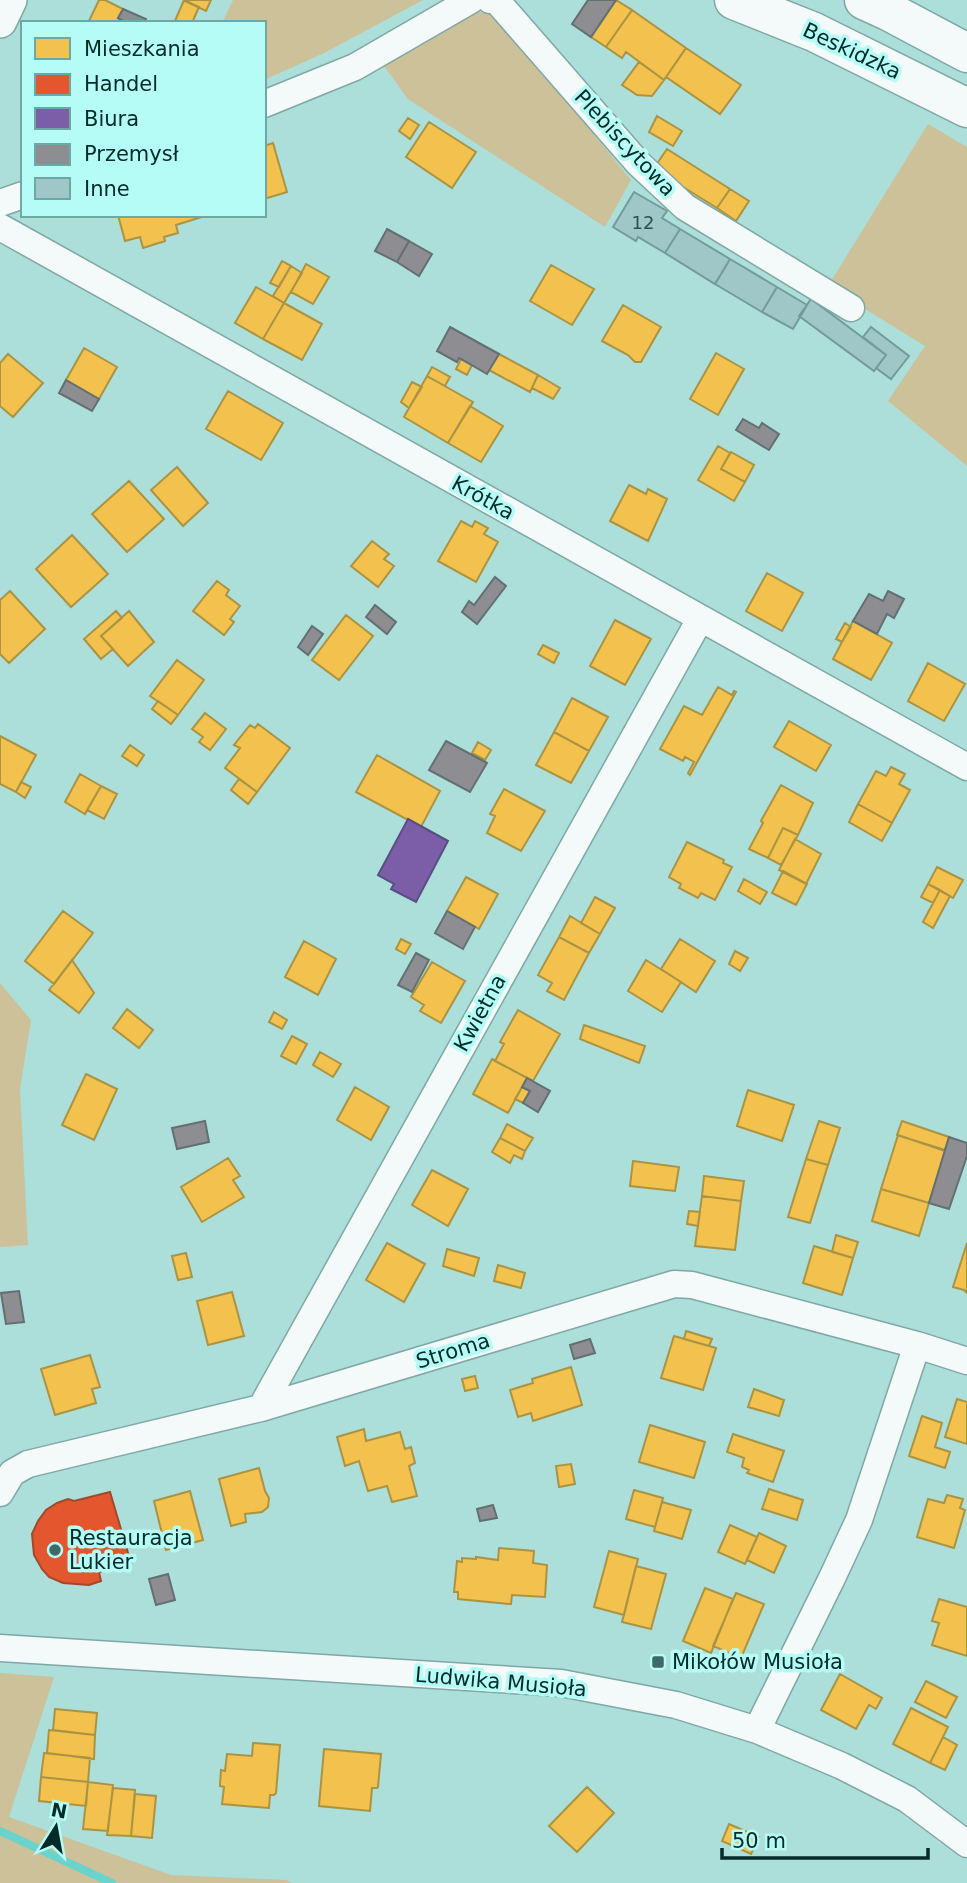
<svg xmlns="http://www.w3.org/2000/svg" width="967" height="1883" font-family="'DejaVu Sans',sans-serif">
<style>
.green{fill:#ccc199}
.homes{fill:#f2c14e;stroke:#aa9443;stroke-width:2}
.shops{fill:#e4572e;stroke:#a04a2c;stroke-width:2}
.offices{fill:#7b5ea7;stroke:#574f81;stroke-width:2}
.industry{fill:#8d8d92;stroke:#637072;stroke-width:2}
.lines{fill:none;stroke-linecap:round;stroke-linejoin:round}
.stream{stroke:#6ad3cc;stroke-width:8}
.building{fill:#9fc7c8;stroke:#729b9c;stroke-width:2}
.minor-casing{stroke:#7fa8a5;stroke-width:29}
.tertiary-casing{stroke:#7fa8a5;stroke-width:36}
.primary-casing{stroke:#7fa8a5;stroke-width:41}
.minor{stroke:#f3faf9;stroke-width:26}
.tertiary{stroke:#f3faf9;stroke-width:33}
.primary{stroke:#f3faf9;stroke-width:38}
.poi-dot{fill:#3d6a67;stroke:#b6fcf6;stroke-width:2.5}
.labels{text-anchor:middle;stroke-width:7;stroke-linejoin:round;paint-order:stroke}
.number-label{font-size:18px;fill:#295251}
.street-label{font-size:21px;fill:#022b29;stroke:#b6fcf6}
.poi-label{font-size:21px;fill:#022b29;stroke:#b6fcf6;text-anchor:start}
</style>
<rect width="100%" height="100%" fill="#acdeda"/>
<path class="green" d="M233 0H423L324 53 264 80V23H222Z
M473 11 496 15 631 180 605 227 408 99 384 66Z
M928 124 967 147V466L888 401 925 346 828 286Z
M0 983 31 1020 20 1089 28 1245 0 1247Z
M0 1673 54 1677 9 1817 171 1875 286 1880 292 1883H0Z"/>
<path class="homes" d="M99 0H105L123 9 118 18 127 23H88Z
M183 0H211L206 11Z
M184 0 199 7 192 23H174Z
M616 0 632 10 606 47 591 37Z
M632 10 686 48 664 80 626 52 622 58 606 47Z
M686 48 741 85 720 114 666 77Z
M639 62 664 80 652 96 637 95 622 85Z
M657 116 682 131 673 146 649 132Z
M408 118 419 125 410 139 399 131Z
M429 122 476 152 452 188 406 157Z
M273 143 287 192 264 199V146Z
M667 149 730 189 717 208 683 187 679 192 654 168Z
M730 189 749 201 736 221 717 208Z
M118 215H205V216L176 225 178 233 164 237 165 241 143 248 140 237 125 241Z
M282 261 291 266 279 287 270 283Z
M306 264 329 277 313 304 291 292Z
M551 265 594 289 572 325 530 301Z
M291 266 302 273 284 303 273 296Z
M256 287 284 303 263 339 235 323Z
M284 303 322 324 302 360 263 339Z
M623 305 661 327 641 362H635L628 355 602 341Z
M84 348 117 367 99 399 66 380Z
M716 353 744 369 718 415 690 399Z
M8 354 43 383 13 417 0 406V363Z
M499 354 538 375 530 392 489 370Z
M461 359 472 365 467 375 456 369Z
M432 367 450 377 445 386 427 376Z
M538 375 560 388 553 399 532 388Z
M427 376 473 402 448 443 404 417Z
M412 382 422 387 409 408 401 402Z
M228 391 283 423 261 460 206 429Z
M470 406 503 426 481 462 448 443Z
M718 446 730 453 721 469 745 482 734 501 698 480Z
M731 452 754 465 745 482 721 469Z
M177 467 208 503 183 526 151 490Z
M129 481 164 519 127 552 92 514Z
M629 485 646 494 648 489 667 499 648 541 610 521Z
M461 521 472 527 475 521 488 528 484 534 498 542 476 582 438 561Z
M72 535 108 574 71 607 36 569Z
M372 541 389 554 384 559 394 566 378 587 351 566Z
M767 573 803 593 782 631 746 611Z
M217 581 229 590 226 595 240 606 230 619 234 622 224 635 193 611Z
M10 591 45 629 9 663 0 654V600Z
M116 611 122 618 101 636 113 649 101 659 84 639Z
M129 611 154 642 128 666 101 636Z
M346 615 373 636 339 680 312 660Z
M615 620 651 639 625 685 590 666Z
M853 621 892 643 871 680 833 659Z
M845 623 851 627 842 642 836 639Z
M543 645 559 653 554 663 538 654Z
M177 660 204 680 178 715 150 696Z
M928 663 965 684 944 721 908 701Z
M718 687 732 695 734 691 736 692 690 775 688 773 694 762 685 757 683 761 660 749 684 706 702 715Z
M572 698 608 717 589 751 554 732Z
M158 701 178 715 171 724 152 709Z
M205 713 226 729 210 750 199 742 203 737 192 729Z
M789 721 831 745 816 771 774 747Z
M258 724 290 748 257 792 225 768 240 748 234 745 250 725 255 728Z
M554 732 589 751 571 783 536 765Z
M0 736 36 755 16 792 0 784Z
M478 742 491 750 485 760 472 753Z
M130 745 144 755 137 766 122 756Z
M377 755 440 791 421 827 356 792Z
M891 767 905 774 899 784 910 790 892 823 858 804 876 771 886 776Z
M80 774 101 786 85 814 65 802Z
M239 779 257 792 248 804 231 790Z
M21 782 31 787 25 798 16 792Z
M781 785 813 803 798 835 783 828 768 858 749 849 763 823 761 821 762 819Z
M101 786 117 794 104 819 87 810Z
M504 789 545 811 521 851 487 833 495 816 490 814Z
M858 804 892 823 882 841 849 822Z
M783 828 798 835 781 865 768 858Z
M795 839 821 854 806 884 779 870Z
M687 842 724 860 723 863 732 867 715 900 701 893 698 898 679 888 681 884 669 877Z
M937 867 963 880 953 898 928 884Z
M783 871 807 884 796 905 772 893Z
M466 877 498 894 479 929 447 911Z
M744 879 767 892 760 904 738 891Z
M928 884 940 890 933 903 921 897Z
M940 890 950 896 933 928 923 922Z
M595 897 615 908 600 934 581 923Z
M63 911 93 933 54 984 25 961Z
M570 916 600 934 589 953 559 937Z
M559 937 589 953 564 1000 547 991 552 983 538 975Z
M401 939 411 944 405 954 396 949Z
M680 939 715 961 696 992 661 969Z
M304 941 336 959 318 995 285 977Z
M735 951 748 958 740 971 729 964Z
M72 960 94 993 79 1013 49 990Z
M646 960 681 982 662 1012 628 991Z
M432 962 465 981 441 1023 420 1011 424 1005 411 997Z
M127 1009 153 1030 139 1048 113 1028Z
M518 1010 560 1034 533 1081 495 1061 504 1044 500 1042Z
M274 1012 287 1020 282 1029 269 1022Z
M584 1025 645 1046 639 1063 580 1039Z
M292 1036 307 1044 296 1064 281 1056Z
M320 1052 341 1064 333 1077 313 1065Z
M492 1059 527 1078 508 1113 473 1094Z
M86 1074 117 1089 94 1140 62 1125Z
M355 1087 389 1107 371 1140 337 1120Z
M522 1087 530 1091 523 1103 515 1099Z
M748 1090 794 1105 782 1141 737 1126Z
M819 1121 840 1128 828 1165 806 1159Z
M902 1121 949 1137 945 1150 897 1135Z
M507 1124 533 1138 525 1151 500 1138Z
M898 1135 945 1151 929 1203 881 1189Z
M500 1138 525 1151 522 1159 514 1155 510 1163 492 1152Z
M228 1158 240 1176 233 1180 244 1197 202 1222 181 1187Z
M806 1159 828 1165 810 1223 788 1217Z
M633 1161 679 1167 675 1191 630 1186Z
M432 1170 468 1189 448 1226 412 1205Z
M704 1176 744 1181 741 1201 702 1196Z
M881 1189 929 1203 919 1236 872 1221Z
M702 1196 741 1201 735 1250 695 1246Z
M689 1211 700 1212 698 1226 687 1224Z
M836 1235 858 1242 853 1258 832 1252Z
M387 1243 425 1264 404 1302 366 1280Z
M967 1243V1293L964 1290 953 1287Z
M814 1246 853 1258 842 1295 803 1283Z
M447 1249 479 1258 474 1276 443 1266Z
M186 1253 192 1277 178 1280 172 1256Z
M498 1265 525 1273 521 1288 494 1281Z
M232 1292 244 1336 208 1345 197 1301Z
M686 1331 712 1339 709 1346 684 1339Z
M674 1336 716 1348 703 1390 661 1378Z
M90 1355 100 1387 92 1389 96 1403 55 1415 41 1369Z
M571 1367 582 1405 533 1421 531 1413 518 1417 510 1390 533 1383 532 1379Z
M475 1376 478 1388 465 1391 462 1379Z
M754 1389 784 1400 779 1416 748 1407Z
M957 1399 967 1402V1444L945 1437Z
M922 1416 942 1423 935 1447 950 1452 945 1468 909 1456Z
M650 1425 705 1442 694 1478 639 1462Z
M364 1429 366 1441 400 1432 405 1449 411 1447 415 1463 409 1466 417 1496 392 1502 387 1486 368 1491 359 1461 345 1466 337 1437Z
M733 1434 784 1451 773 1482 747 1473 749 1470 742 1467 744 1458 727 1452Z
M571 1464 575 1484 559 1487 556 1466Z
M259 1468 265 1491 269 1498 268 1507 262 1512 245 1514 246 1522 231 1526 219 1479Z
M769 1489 803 1500 797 1520 762 1509Z
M634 1490 663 1498 655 1527 626 1519Z
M190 1491 203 1540 166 1550 154 1501Z
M947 1495 963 1499 960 1508 965 1510 954 1548 917 1537 928 1499 944 1503Z
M662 1502 691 1510 682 1539 654 1531Z
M730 1525 757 1537 745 1564 718 1552Z
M759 1533 786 1546 774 1573 747 1560Z
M499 1548 534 1551 533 1563 547 1565 545 1597 512 1595 511 1604H509L458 1599V1592H454L457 1561 462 1562V1558L476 1559V1557L498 1560Z
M609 1551 638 1559 624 1615 594 1607Z
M636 1566 666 1574 651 1629 622 1622Z
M705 1588 733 1599 711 1653 683 1641Z
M736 1593 764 1604 741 1658 713 1646Z
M939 1599 967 1607V1656L932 1645 939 1623 932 1621Z
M840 1674 882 1698 876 1709 869 1705 856 1729 821 1710Z
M926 1681 957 1697 946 1718 915 1702Z
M911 1708 948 1727 930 1763 893 1744Z
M55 1709 97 1713 95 1735 53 1730Z
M49 1730 95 1735 94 1759 47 1753Z
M943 1737 957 1745 945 1770 930 1763Z
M253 1743 280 1745 276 1793 274 1795H270L269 1808 222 1804 224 1787 220 1786V1784L221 1770 225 1771 227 1754 252 1756Z
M324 1749 381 1754 378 1787 377 1788H372L370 1811 319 1806Z
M44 1753 90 1758 88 1782 41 1777Z
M41 1777 88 1782 86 1806 39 1801Z
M88 1782 113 1785 108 1831 83 1829Z
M587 1787 614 1813 577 1852 549 1826Z
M113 1788 135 1790 131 1836 107 1835Z
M135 1794 156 1796 152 1838 131 1836Z
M729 1824 759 1837 751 1854 722 1841Z"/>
<path class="shops" d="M110 1492 131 1563 99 1572 101 1581 89 1585 63 1583 49 1577 42 1569 34 1555 32 1534 38 1521 46 1510 57 1503 68 1499 74 1501Z"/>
<path class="offices" d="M408 819 448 841 416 902 391 889 394 884 378 875Z"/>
<path class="industry" d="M588 0H616L591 37 572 24Z
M123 9 146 19 145 23H127L118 18Z
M387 229 409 241 397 262 375 251Z
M409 241 432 254 419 276 397 262Z
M450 327 499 354 487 374 461 359 459 358 457 362 437 351Z
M66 380 99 399 92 411 59 393Z
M743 419 759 428 762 423 779 434 769 450 736 430Z
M495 577 506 586 477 624 462 612 469 601 474 605Z
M888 591 904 599 894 618 887 614 877 634 853 621 869 594 883 601Z
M375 605 396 622 387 634 366 617Z
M312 626 323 634 308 655 298 647Z
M446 741 487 763 470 792 429 770Z
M447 911 475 927 463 949 435 933Z
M416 953 429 960 412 992 398 985Z
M527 1078 550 1091 538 1112 523 1103 530 1091 522 1087Z
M205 1121 209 1142 177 1149 172 1128Z
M949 1137 967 1143V1156L949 1209 929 1203Z
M19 1291 24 1322 6 1324 1 1293Z
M590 1339 595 1353 574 1359 570 1345Z
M493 1505 497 1518 480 1521 477 1509Z
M168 1574 175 1600 156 1605 149 1579Z"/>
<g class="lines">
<path class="stream" d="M0 1831 112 1883"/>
</g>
<path class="building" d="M634 192 667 211 662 218 680 229 665 253 638 237 636 241 613 227Z
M680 229 730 259 715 284 665 253Z
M730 259 777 287 762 312 715 284Z
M777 287 807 305 793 329 762 312Z
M811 299 886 355 874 371 799 316Z
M871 327 909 356 891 379 876 368 886 355 863 337Z"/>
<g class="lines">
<g class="minor-casing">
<path id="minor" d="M490 0H496L638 163 685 207 851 308
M264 104 355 67 471 0
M0 203 23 195
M0 227 967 767
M261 1408 700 619
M0 1493 12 1473 28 1464 261 1408 674 1284 692 1285 917 1345 967 1361
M0 1648 561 1683 676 1705 757 1730 842 1766 907 1799 967 1844
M757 1730 832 1578 859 1520 917 1345"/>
</g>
<g class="tertiary-casing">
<path id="tertiary" d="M0 21 10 0"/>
</g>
<g class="primary-casing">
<path id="primary" d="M734 0 814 32 967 108
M864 0 888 11 967 53"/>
</g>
<use href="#minor" class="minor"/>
<use href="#tertiary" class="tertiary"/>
<use href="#primary" class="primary"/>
</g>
<g class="poi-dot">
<circle cx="55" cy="1550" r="7"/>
<rect x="651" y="1655" width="14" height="14" rx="3.5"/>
</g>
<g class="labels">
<g class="number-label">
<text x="643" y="229">12</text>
</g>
<g class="street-label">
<text transform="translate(852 51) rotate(25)" y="7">Beskidzka</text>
<text transform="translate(625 143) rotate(47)" y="7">Plebiscytowa</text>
<text transform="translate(483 498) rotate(29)" y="7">Krótka</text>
<text transform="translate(480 1013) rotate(-61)" y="7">Kwietna</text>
<text transform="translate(453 1351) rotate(-17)" y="7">Stroma</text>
<text transform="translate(501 1682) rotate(5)" y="7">Ludwika Musioła</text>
</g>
<g class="poi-label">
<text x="69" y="1545">Restauracja<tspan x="69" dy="24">Lukier</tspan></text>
<text x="672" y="1669">Mikołów Musioła</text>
</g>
</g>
<rect x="21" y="21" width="245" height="196" fill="#b6fcf6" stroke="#6ea8a4" stroke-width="2"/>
<rect x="35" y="38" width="35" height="21" fill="#f2c14e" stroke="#6ea8a4" stroke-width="2"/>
<text x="84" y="56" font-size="21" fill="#022b29">Mieszkania</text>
<rect x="35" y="74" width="35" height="21" fill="#e4572e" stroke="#6ea8a4" stroke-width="2"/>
<text x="84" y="91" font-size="21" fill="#022b29">Handel</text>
<rect x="35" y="108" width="35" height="21" fill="#7b5ea7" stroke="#6ea8a4" stroke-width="2"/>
<text x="84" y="126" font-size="21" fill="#022b29">Biura</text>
<rect x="35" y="144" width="35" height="21" fill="#8d8d92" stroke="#6ea8a4" stroke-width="2"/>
<text x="84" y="161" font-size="21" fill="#022b29">Przemysł</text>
<rect x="35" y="178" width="35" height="21" fill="#9fc7c8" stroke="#6ea8a4" stroke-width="2"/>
<text x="84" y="196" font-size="21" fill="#022b29">Inne</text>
<g transform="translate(56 1827) rotate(11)" stroke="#b6fcf6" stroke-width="5" paint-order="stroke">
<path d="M0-5L12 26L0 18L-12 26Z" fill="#022b29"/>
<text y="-10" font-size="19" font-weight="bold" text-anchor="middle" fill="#022b29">N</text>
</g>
<path d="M722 1848v10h206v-10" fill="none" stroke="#022b29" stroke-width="3.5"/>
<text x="732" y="1848" font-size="21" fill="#022b29" stroke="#b6fcf6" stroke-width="5" paint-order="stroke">50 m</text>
</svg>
